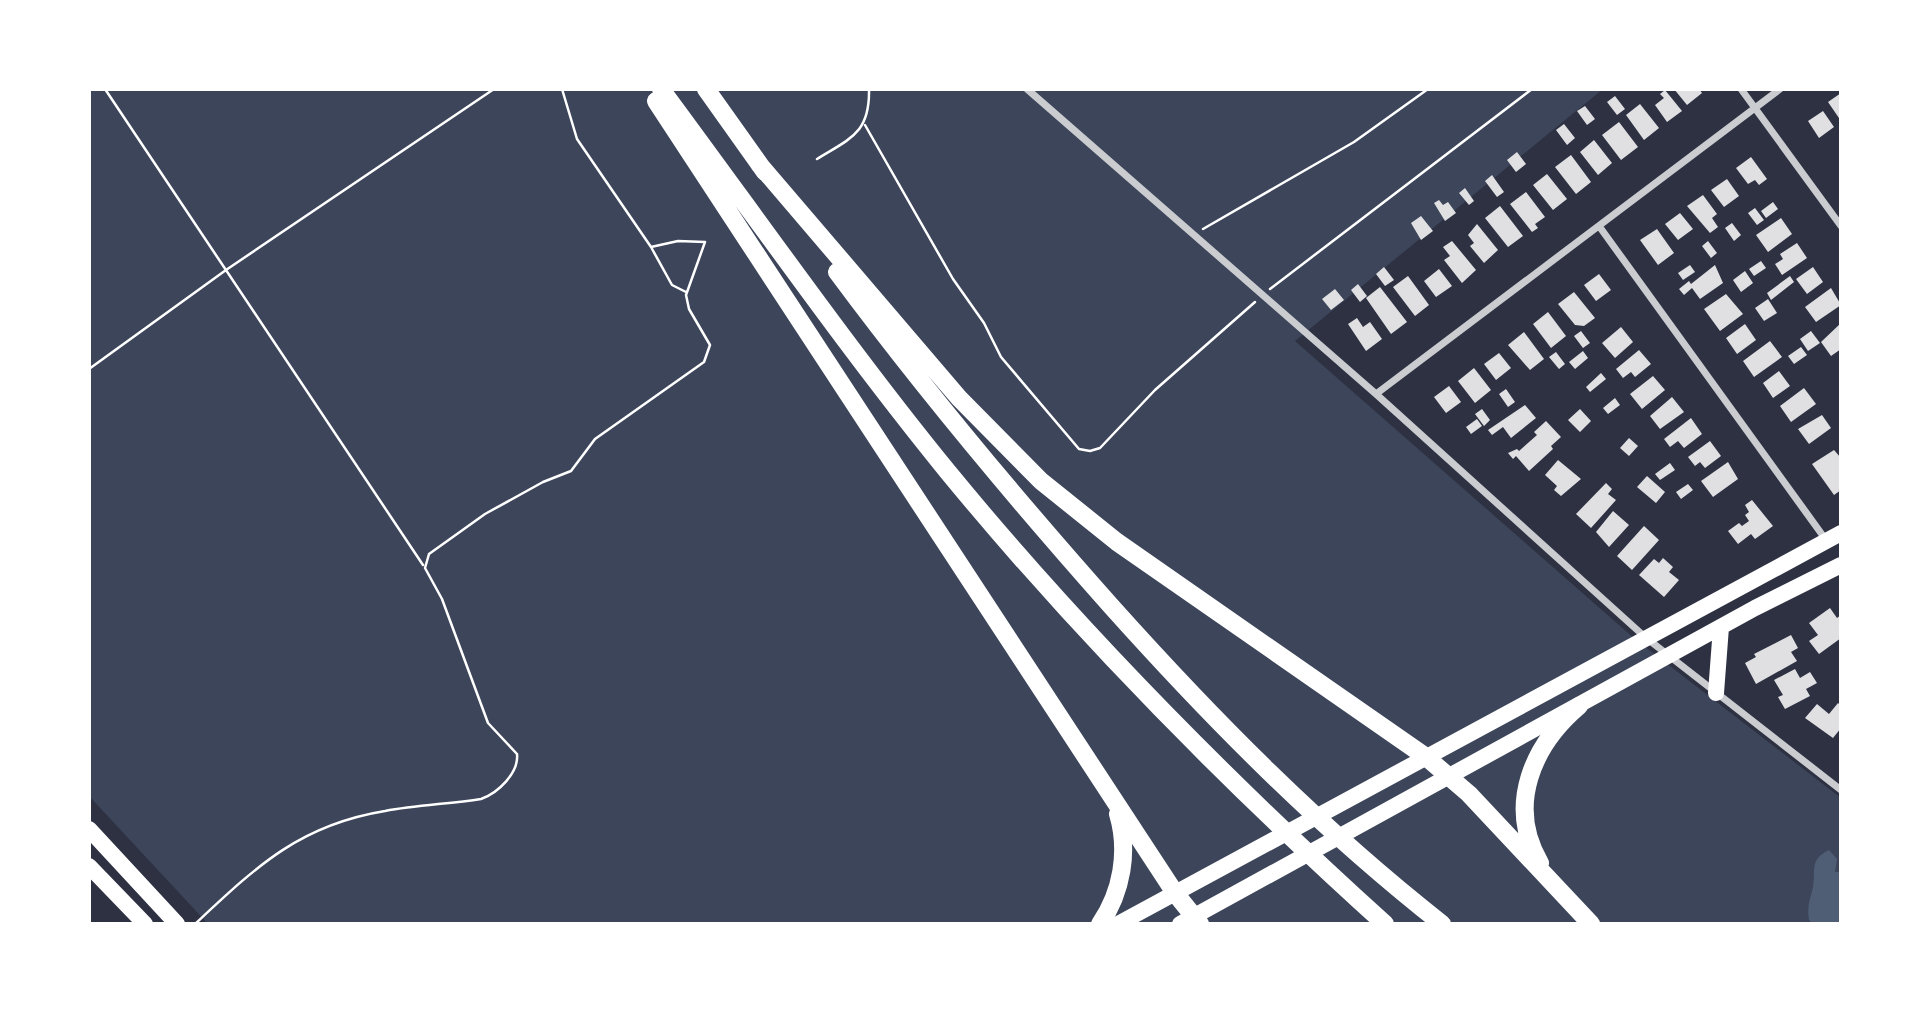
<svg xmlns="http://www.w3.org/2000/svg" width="1930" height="1013" font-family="Jost,sans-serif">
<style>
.green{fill:#3c4559}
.water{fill:#4f5d75}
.building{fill:#e0e0e3}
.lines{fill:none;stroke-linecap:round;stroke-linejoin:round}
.path{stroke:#fff;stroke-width:2.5}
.minor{stroke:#caccd0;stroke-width:7}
.primary{stroke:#fff;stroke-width:16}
.motorway{stroke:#fff;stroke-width:18}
</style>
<rect width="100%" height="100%" fill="#2d3142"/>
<path class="green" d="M89 89H1603L1295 341 1635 639 1841 798V924H208L89 796Z"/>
<path class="water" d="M1829 850 1837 859 1835 872H1841V924H1813L1809 920C1807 904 1810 901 1813 887 1816 869 1809 860 1829 850Z"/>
<path class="building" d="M1674 89H1699L1702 93 1687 105Z
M1665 90 1682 111 1667 122 1655 105 1664 98 1660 94Z
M1841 93V121L1828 102Z
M1615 96 1625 109 1617 115 1607 102Z
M1640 104 1659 128 1644 140 1626 115Z
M1585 106 1595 119 1587 125 1577 111Z
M1823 111 1834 127 1819 138 1808 121Z
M1619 122 1638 147 1621 160 1602 135Z
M1564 124 1575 138 1567 145 1556 130Z
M1594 140 1612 163 1598 175 1580 152Z
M1517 152 1526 164 1516 172 1507 160Z
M1571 155 1591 182 1576 194 1555 167Z
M1751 157 1767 179 1759 185 1755 180 1748 184 1736 168Z
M1547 174 1567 199 1553 210 1533 185Z
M1492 175 1504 192 1497 197 1485 181Z
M1727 179 1739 196 1724 207 1711 190Z
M1465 188 1474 201 1469 205 1459 193Z
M1526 192 1545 217 1535 224 1538 228 1532 232 1510 204Z
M1703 195 1717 214 1712 218 1718 227 1710 233 1687 206Z
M1439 200 1443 205 1448 202 1456 213 1445 221 1434 203Z
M1773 202 1778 209 1766 218 1761 211Z
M1500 206 1523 236 1508 247 1485 218Z
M1755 208 1764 220 1757 225 1748 213Z
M1680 213 1693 229 1678 240 1665 224Z
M1421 216 1433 231 1421 240 1411 223Z
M1781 218 1792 234 1768 252 1756 235Z
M1732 223 1741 235 1734 241 1725 228Z
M1477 224 1498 250 1484 263 1470 246 1474 243 1468 235Z
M1657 229 1674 253 1658 265 1640 240Z
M1452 241 1476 270 1462 283 1444 260 1450 256 1443 247Z
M1708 241 1717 253 1711 258 1702 246Z
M1797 243 1807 258 1782 275 1775 264 1783 259 1780 254Z
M1761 261 1766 268 1754 276 1749 269Z
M1690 265 1695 272 1683 280 1678 273Z
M1715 265 1723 283 1700 299 1692 288 1684 295 1679 289 1689 281 1691 284Z
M1384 267 1394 280 1385 286 1376 274Z
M1813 267 1823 282 1807 294 1796 279Z
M1439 269 1452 286 1436 297 1424 281Z
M1745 271 1753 283 1741 292 1733 280Z
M1599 274 1611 290 1596 301 1584 285Z
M1408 276 1429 305 1415 316 1393 287Z
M1790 276 1794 282 1771 300 1767 293Z
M1358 284 1367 296 1360 302 1351 290Z
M1380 287 1407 322 1391 334 1366 298Z
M1831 288 1841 305 1816 322 1805 307Z
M1335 289 1344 300 1331 310 1322 299Z
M1574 292 1595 318 1584 326 1575 325 1558 304Z
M1726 294 1743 314 1720 331 1704 309Z
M1768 299 1777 313 1764 321 1755 308Z
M1548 312 1566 336 1551 348 1533 324Z
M1357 318 1363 327 1370 322 1382 339 1366 351 1348 324Z
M1841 323V349L1831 356 1821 342Z
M1745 324 1756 340 1737 354 1726 338Z
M1621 327 1633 342 1615 358 1602 343Z
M1581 331 1590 343 1583 348 1574 336Z
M1811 331 1820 343 1808 351 1800 339Z
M1524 332 1544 359 1530 370 1508 345Z
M1770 341 1782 357 1754 377 1743 361Z
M1801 347 1807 355 1794 364 1788 356Z
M1639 350 1651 364 1635 377 1631 372 1623 378 1616 369Z
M1583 351 1588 358 1575 369 1569 362Z
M1556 352 1565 364 1559 369 1549 357Z
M1499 353 1511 368 1496 380 1484 364Z
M1474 368 1491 390 1475 403 1458 381Z
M1779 371 1790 386 1773 398 1763 383Z
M1601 373 1606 379 1590 392 1586 387Z
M1653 376 1665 390 1642 409 1630 394Z
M1449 386 1461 402 1446 413 1434 397Z
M1804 388 1816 404 1791 422 1780 406Z
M1506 389 1515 402 1508 407 1499 394Z
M1672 397 1684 412 1660 429 1650 416Z
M1615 398 1620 405 1608 414 1603 408Z
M1525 405 1536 418 1511 438 1503 427 1492 435 1488 430Z
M1482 409 1490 420 1484 426 1475 414Z
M1580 409 1591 421 1580 432 1568 420Z
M1822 415 1831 428 1809 444 1798 429Z
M1691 418 1702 434 1684 448 1678 441 1670 447 1664 439Z
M1477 419 1482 426 1471 434 1466 427Z
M1546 421 1561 437 1551 446 1553 449 1529 471 1516 456 1513 459 1508 453 1517 449 1519 451 1537 435 1534 432Z
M1629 438 1638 446 1629 456 1620 448Z
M1710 441 1721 456 1705 468 1700 462 1695 466 1688 457Z
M1834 450 1841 458V490L1834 495 1812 464Z
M1558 460 1581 479 1561 496 1554 490 1557 486 1545 475Z
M1728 462 1738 479 1713 497 1701 481Z
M1670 463 1675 470 1660 480 1655 474Z
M1647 476 1665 492 1656 503 1637 487Z
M1606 483 1612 489 1608 494 1616 500 1591 528 1576 514Z
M1688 484 1693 490 1681 499 1676 492Z
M1752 500 1773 526 1755 539 1751 534 1738 544 1728 531 1739 523 1742 526 1749 521 1745 515 1749 512 1745 505Z
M1613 511 1629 525 1609 547 1596 532Z
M1644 526 1659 540 1632 570 1617 556Z
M1663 558 1673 567 1669 572 1679 580 1664 597 1639 575 1654 559 1659 563Z
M1830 608 1837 618 1841 615V638L1819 654 1809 641 1818 635 1809 623Z
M1791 635 1798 648 1791 652 1797 661 1756 684 1745 663 1756 657 1754 654Z
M1795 669 1800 678 1810 672 1817 683 1806 689 1810 696 1785 709 1778 697 1783 695 1774 680Z
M1838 703 1841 706V728L1833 738 1805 718 1817 704 1829 714Z"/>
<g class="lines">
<path class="path" d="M105 89 423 565
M562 89 577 139 651 247 672 285 686 292
M865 125 953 279 984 323 1001 357 1079 449 1090 451 1100 448 1155 390 1255 302
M817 159C851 138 870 133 869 89
M1203 229 1354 142 1428 89
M1270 289 1532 89
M89 369 226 270 494 89
M195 924C256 867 299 825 385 811 417 805 449 804 481 799 498 793 519 773 517 754L488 723 442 599 425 568 429 554 485 514 543 482 571 471 595 439 704 362 710 345 689 309 686 295 705 242 678 241 651 247"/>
<path class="minor" d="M1027 89 1376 394 1645 637 1841 790
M1741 89 1841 226
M1599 226 1826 540
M1376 394 1780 89"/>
<path class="primary" d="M1716 693 1721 627
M89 829 177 924
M89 866 145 924
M1118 924 1841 533
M1180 924 1755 608 1841 565"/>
<path class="motorway" d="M661 89C756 217 847 348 948 472 1081 634 1229 783 1385 924
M706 89 765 172
M656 101 1175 893 1200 924
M759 164 959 398 1041 481 1117 542 1426 757 1469 794 1591 924
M837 272C923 388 1015 498 1111 606 1214 721 1321 829 1442 924
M1540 863C1506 805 1533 745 1579 706
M1100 924C1122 892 1129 851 1118 814"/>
</g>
<rect width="1930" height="1013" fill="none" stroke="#ffffff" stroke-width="182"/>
</svg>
